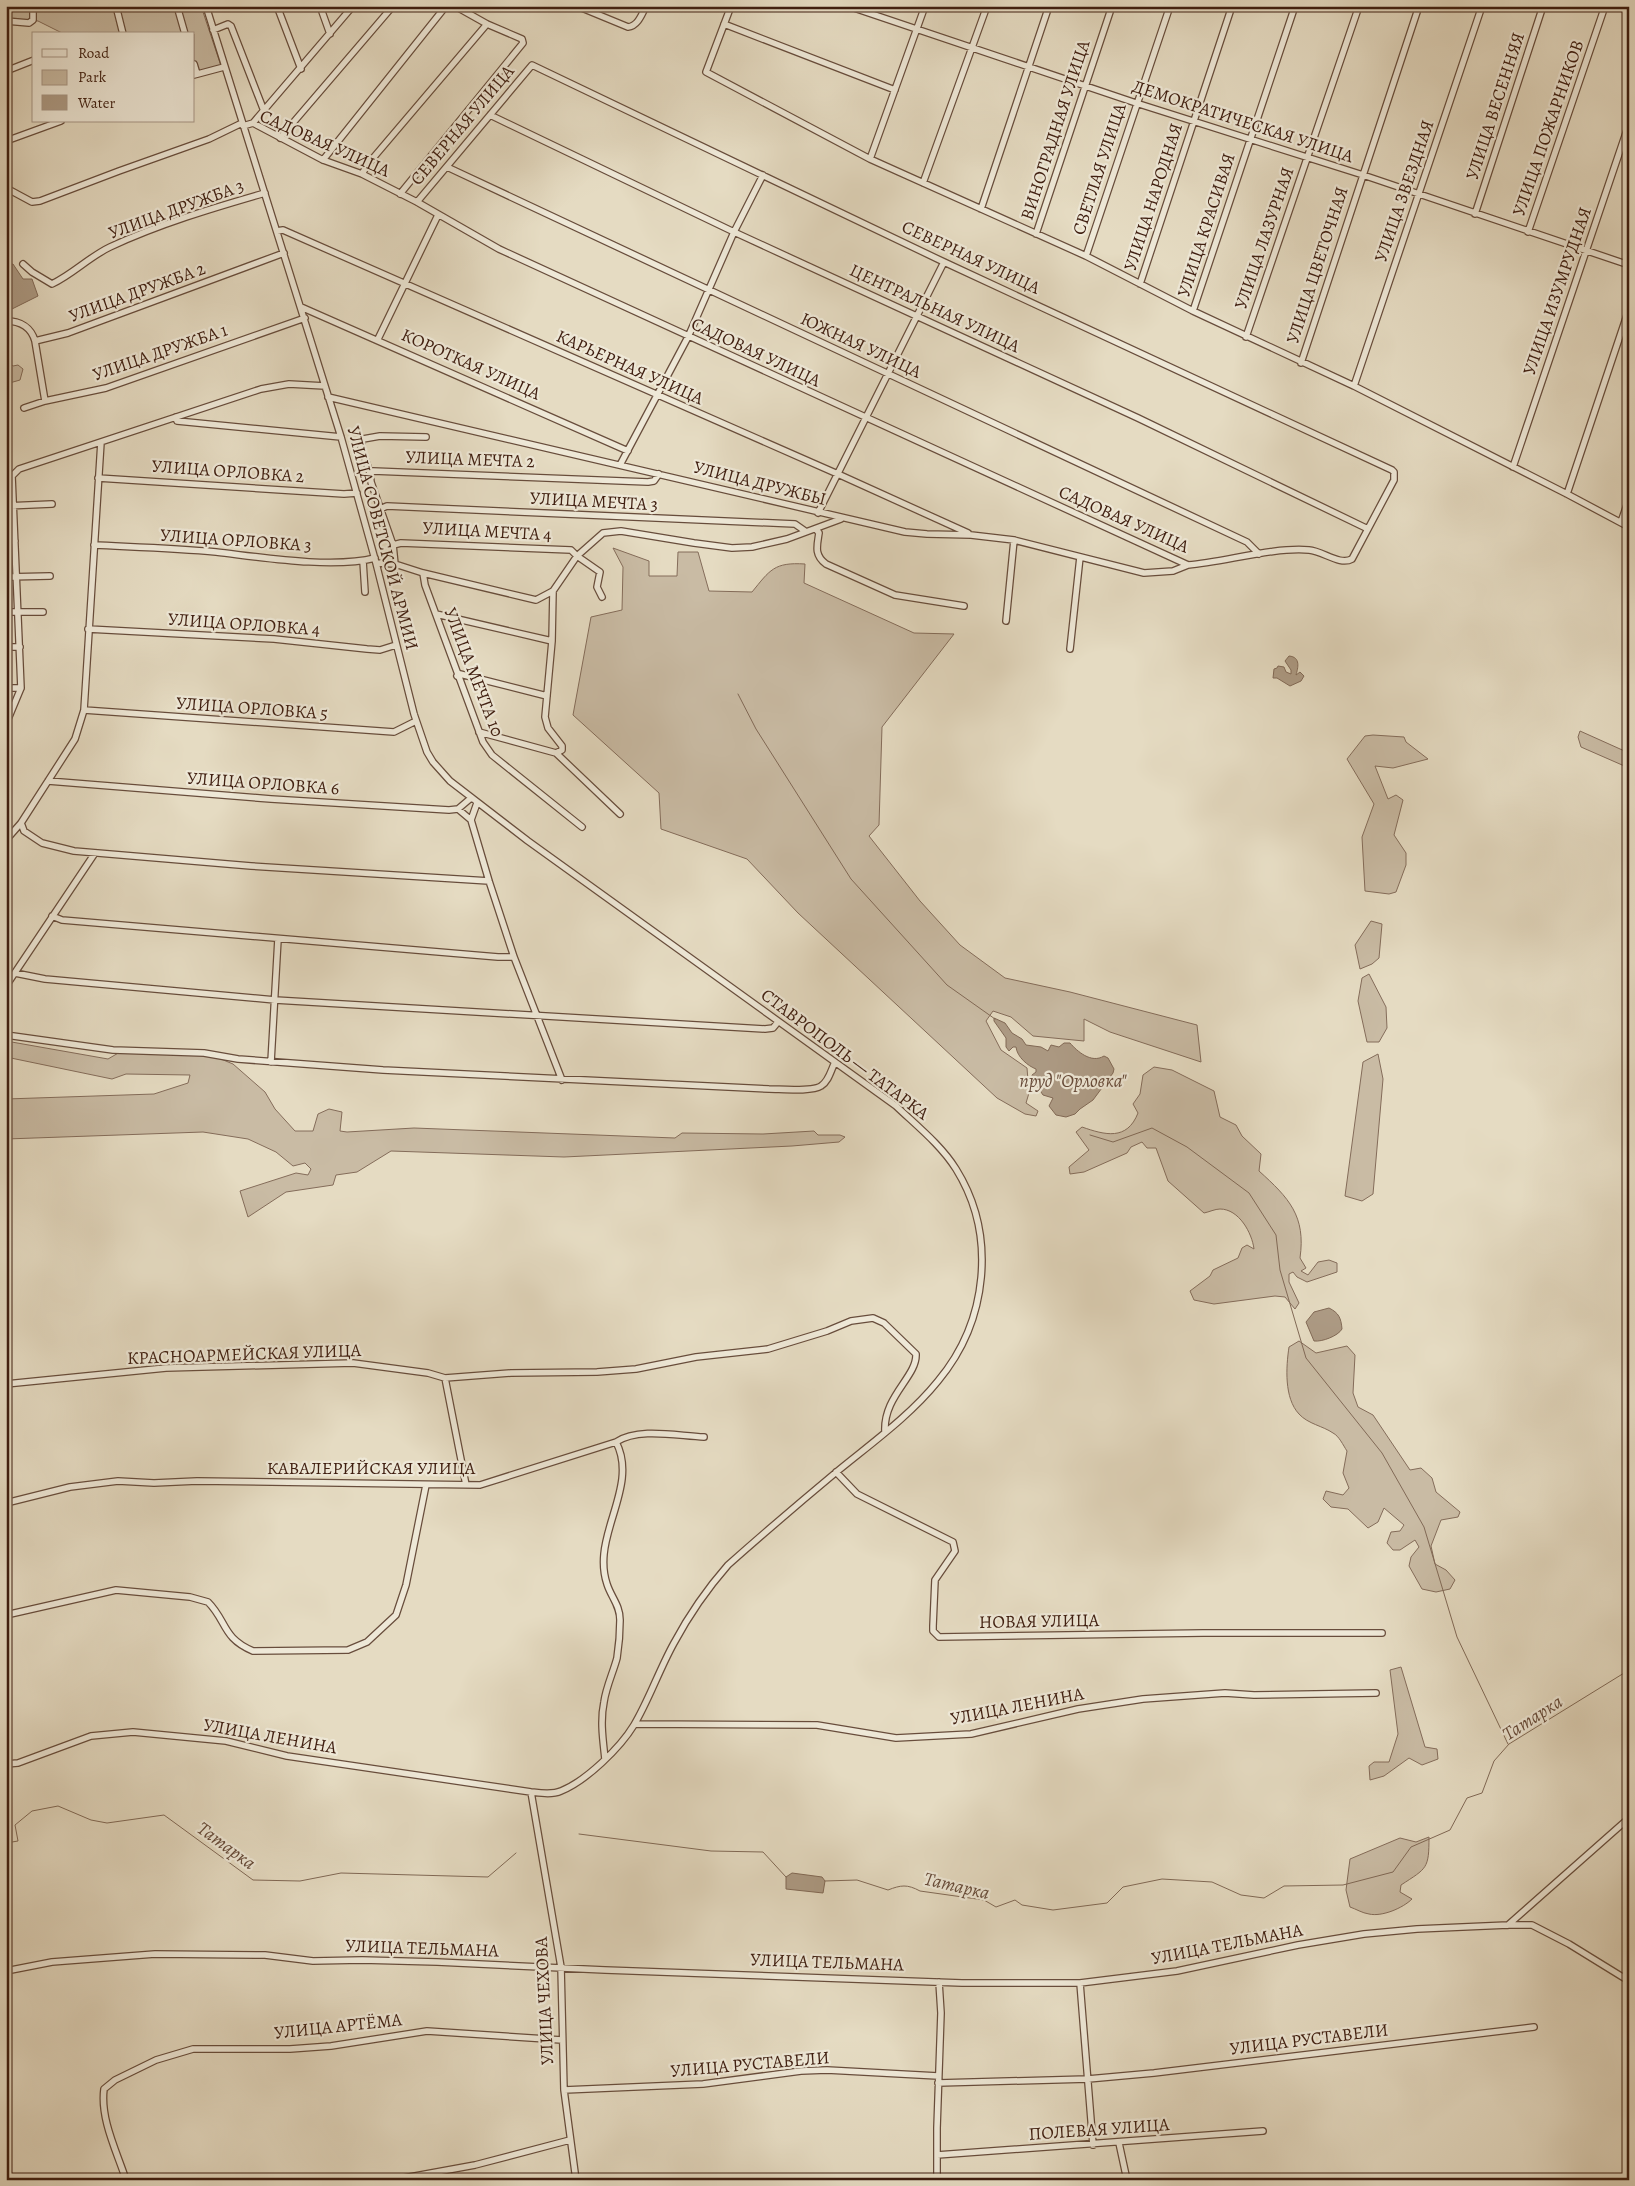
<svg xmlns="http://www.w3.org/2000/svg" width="1635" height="2186" font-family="Alegreya,serif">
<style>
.green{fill:#c9bba4;stroke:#846c5a}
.water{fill:#ad9b85;stroke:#816956}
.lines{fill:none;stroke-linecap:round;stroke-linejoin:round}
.stream{stroke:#816956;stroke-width:1}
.minor-casing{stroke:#684d3c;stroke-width:8}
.minor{stroke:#eee8d7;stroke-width:5.5}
.labels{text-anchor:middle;stroke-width:4.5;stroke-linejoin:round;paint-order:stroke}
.street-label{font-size:18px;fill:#3f1e10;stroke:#eee8d7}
.water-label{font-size:19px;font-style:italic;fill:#664a39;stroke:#eee8d7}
</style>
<rect width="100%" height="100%" fill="#e5dbc2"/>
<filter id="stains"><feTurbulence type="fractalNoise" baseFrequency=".004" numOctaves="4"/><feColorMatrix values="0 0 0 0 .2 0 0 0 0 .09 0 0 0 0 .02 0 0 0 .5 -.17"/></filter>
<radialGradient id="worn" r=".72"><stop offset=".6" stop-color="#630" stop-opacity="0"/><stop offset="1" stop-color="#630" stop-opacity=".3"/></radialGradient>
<path class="green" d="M6 6H201L221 66 194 73V34H126L125 32 112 34H64L38 21 6 18Z
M6 360 13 366 18 365 23 369 20 380 6 384Z
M613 548 649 561V576H677L678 552H698L709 591 752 592C770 570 774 562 805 564L804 583 914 633 954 634 882 727 879 825 869 836 920 901 960 945 1005 978 1070 992 1197 1025 1201 1062 1110 1032 1084 1019V1041L1033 1036 1011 1017 993 1011 986 1021 1001 1050 1027 1068 1029 1093 1026 1103 1038 1111 1036 1116 1025 1114 997 1098 798 913 747 859 661 829 659 793 573 715 591 617 622 610 623 567Z
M1580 731 1629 753V768L1581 747 1578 737Z
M1373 735 1404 737 1406 742 1428 759 1393 768 1375 766 1388 799 1396 795 1403 800 1394 835 1406 853V865L1396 892 1389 894 1365 891 1362 837 1374 804 1347 759 1365 736Z
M1371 921 1382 924 1379 958 1372 964 1360 969 1355 945Z
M1369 974 1386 1007 1387 1028 1379 1042H1367L1358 1001 1362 978Z
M6 1041 108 1059 120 1052 183 1053 216 1057 233 1064 265 1092 275 1109 295 1131H313L318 1114 329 1109 342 1112 340 1131 347 1132 414 1128 675 1138 682 1133 763 1134 814 1131 818 1135H840L845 1137 839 1142 792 1146 564 1157 391 1151 357 1172 336 1175 333 1185 286 1192 248 1217 240 1191 296 1173 308 1175 311 1169 305 1163 293 1166 276 1152 248 1139 203 1132 6 1139V1099L154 1094 188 1083 190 1075 126 1074 112 1079 6 1057Z
M1378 1054 1383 1079 1373 1194 1362 1201 1345 1196 1363 1062Z
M1154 1067 1172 1070 1214 1091 1220 1117 1236 1125 1242 1136 1261 1154 1259 1171C1289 1198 1306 1216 1300 1258L1306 1268 1301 1271 1308 1275 1318 1262 1329 1260 1337 1263V1272L1307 1282 1297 1277 1293 1272 1289 1274V1282L1299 1303 1295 1309 1285 1297 1275 1296 1214 1304 1194 1300 1190 1291 1210 1276 1213 1270 1238 1258 1242 1248 1247 1245 1254 1249C1252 1233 1239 1209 1220 1209 1215 1209 1209 1212 1204 1213L1168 1181 1156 1148H1147L1142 1142 1131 1147 1127 1153 1084 1172 1070 1174 1069 1167 1089 1150 1076 1132 1082 1127C1105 1135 1127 1141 1138 1113L1133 1104 1140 1094 1143 1075Z
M1299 1341 1316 1353 1347 1346 1355 1355 1353 1393 1358 1407 1373 1415 1410 1470 1421 1468 1432 1478 1436 1492 1460 1512 1458 1517 1441 1520 1431 1546 1435 1564 1446 1570 1455 1580 1450 1589 1436 1592 1422 1589 1409 1566 1411 1557 1419 1547 1415 1540 1400 1550H1393L1387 1543 1391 1532 1400 1531 1404 1525 1384 1508 1378 1522 1368 1528 1348 1509 1331 1507 1323 1499 1326 1491 1343 1495 1349 1488 1343 1473 1347 1451C1343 1445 1339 1436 1333 1433 1323 1426 1308 1424 1299 1414 1284 1398 1286 1367 1289 1347Z
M1401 1667 1425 1747 1437 1749 1438 1759 1422 1765 1409 1758 1384 1776 1370 1780 1369 1766 1374 1762H1389L1398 1734 1390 1670Z
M1429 1837C1429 1869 1427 1868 1401 1885L1400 1892 1412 1899C1403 1908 1382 1917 1369 1914 1362 1913 1356 1909 1350 1907L1346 1890 1350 1859 1400 1838 1416 1842Z"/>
<path class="water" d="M13 264 23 279H32L38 296 6 312V265Z
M1289 656C1301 657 1298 668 1296 675L1300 672 1304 676 1301 681 1290 686 1277 678H1273L1274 669 1277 668 1278 666 1284 667 1286 672 1291 674V670L1285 661Z
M994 1018 1005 1023 1012 1033 1022 1039 1026 1045 1041 1047 1048 1051 1051 1045 1059 1047 1064 1043H1070C1077 1051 1091 1064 1104 1056L1108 1058 1114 1069 1113 1073 1093 1100 1080 1109 1075 1114 1066 1117 1056 1115 1049 1106 1053 1098 1043 1095 1037 1086 1033 1088 1032 1075 1036 1072V1069C1028 1066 1017 1057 1016 1047H1013L1009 1051 1006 1047V1038L994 1021Z
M1329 1308C1339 1313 1341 1318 1342 1329 1338 1336 1322 1342 1314 1341L1306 1322 1314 1312Z
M792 1873 822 1877 825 1881 823 1893 786 1889V1877Z"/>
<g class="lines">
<path class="stream" d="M738 694 756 729 851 879 947 985 995 1019
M1090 1135 1113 1142 1152 1128 1187 1147 1249 1193 1276 1235 1280 1270 1306 1358 1382 1453 1424 1527 1457 1637 1508 1744
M579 1834 711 1851 763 1852 786 1877
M6 1843 18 1841 15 1825 32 1811 58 1806 91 1820 107 1823 164 1815 253 1880 300 1881 341 1873 488 1877 516 1853
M825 1881 857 1880 888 1890C901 1885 907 1884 920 1891L984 1900 996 1907 1015 1900 1022 1905 1053 1910 1107 1903 1123 1887 1162 1879 1212 1882 1241 1895 1264 1898 1284 1886 1343 1885 1393 1872 1411 1847 1450 1830 1467 1798 1482 1793 1494 1761 1509 1744 1629 1670"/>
<g class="minor-casing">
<path id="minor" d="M116 6 123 34
M177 6 185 34
M277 6 301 69
M320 6 330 34
M577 6 628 27C638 26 642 14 646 6
M731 6 706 72 870 159 1086 256 1193 311 1354 386 1567 494 1629 527
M848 6 1136 103 1363 175 1629 265
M6 21 29 23 33 20V6
M724 24 895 90
M213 30 228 24 231 26 264 111
M194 64 197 74
M6 71 34 60
M194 75 224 67
M490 115 734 232 1138 418 1368 529
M253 123 353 6
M243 126 253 123 323 160 362 174 417 202 499 249 1188 565C1225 562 1272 547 1309 550 1323 551 1340 566 1352 559L1394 480V472L1392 470 944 262 532 65 417 202
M280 138 393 6
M6 141 61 121
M870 159 925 6
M323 160 446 6
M447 167 1247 542 1259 554
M362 174 368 164 487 24
M923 183 987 6
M6 188 32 202 40 201 119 171 209 139 242 123
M400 194 523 43 522 39 487 24 455 6
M981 209 1049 6
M1475 214 1543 6
M277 231 283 230 840 475 968 533
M1528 232 1605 6
M1036 234 1112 6
M1086 256 1170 6
M23 264 32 272 52 284C73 274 89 257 110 247 159 224 213 208 265 193
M1140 284 1232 6
M301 307 628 451
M1193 311 1295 6
M6 321C20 321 31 327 35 341L68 333 284 253
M1246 337 1359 6
M378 339 438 215
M35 341 45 401
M1301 363 1419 6
M1354 386 1482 6
M328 397 905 532 927 534 971 535 1014 540 1144 573 1173 571 1188 565
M24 408 45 401 106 388 305 318
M176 417 177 421 341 437
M620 465 688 337 734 232 763 175
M1513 467 1629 124
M370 473 361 447 363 439 380 436 426 437
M98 478 344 494 357 493
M1567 494 1629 309
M6 506 52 504
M380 509 387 506 431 508 795 524 805 531
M818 513 944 262
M1621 522 1629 499
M816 529 819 533C817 546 814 555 826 564L895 595 964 606
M6 541H15
M94 545C134 547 175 548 216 552 260 557 332 569 375 558
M393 545 401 543 571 550 577 556 600 572 597 587 602 597
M363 561 365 592
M376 563 395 564 423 573 536 600 553 591 577 556 603 533 621 531 694 543 732 548 752 547 787 539 841 519
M395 564 393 545 371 482 370 473 373 471 648 482 654 481 659 474
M423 573 425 585 483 742 492 755 582 827
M6 577 50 576
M553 591 552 641 545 717 548 728 562 746V750L556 753
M6 612H43
M436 614 552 641
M1006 621 1014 540
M88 629 274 639 367 649 380 650 396 645
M6 647H20
M1070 649 1080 557
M457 676 460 674 547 696
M6 688H21
M84 710 394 732 416 721
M6 724 21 688 12 476 19 469 261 389 289 384 325 386
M479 732 556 753
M556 753 620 814
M48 781 271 799 449 810 458 809 471 798
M477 803 471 820 489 881 514 957 562 1080
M458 809 471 820
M21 823 24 831 42 843 74 851 251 866 489 881
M6 840 21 823 75 739 84 710 101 442
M52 916 62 920 498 957H514
M15 973 45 979 275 1000 765 1029 773 1028 778 1022
M6 986 95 853
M6 1035 113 1050 204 1053 238 1059 383 1070 769 1089C781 1089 812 1092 821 1086 829 1081 831 1070 835 1062
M271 1062 278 939
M445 1378 466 1485
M6 1384 166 1368 353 1363 428 1373 445 1378 511 1373 597 1372 636 1369 696 1357 768 1349 827 1331 851 1321 873 1318 884 1323 916 1354C917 1377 883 1396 885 1432
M616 1442C639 1427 677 1436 704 1437
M836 1472 857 1494 953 1542 955 1551 935 1580 933 1626V1631L939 1637 1203 1633H1382
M6 1503 70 1487 118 1481 154 1483 197 1481 480 1485 616 1442C635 1478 607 1518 604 1554 603 1564 604 1575 607 1584 611 1597 620 1605 620 1620 620 1632 619 1645 617 1658 613 1673 606 1687 604 1702 600 1721 603 1740 605 1759
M6 1615 116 1590 190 1597 208 1602C227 1621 222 1638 253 1651L348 1650 367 1642 396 1615 406 1585 426 1485
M635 1724 817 1725 896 1738 971 1734 1078 1709 1143 1699 1225 1693 1254 1695 1376 1693
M6 1764 18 1763 91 1736 133 1732 226 1741 287 1756 531 1792C540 1793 552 1795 561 1791 586 1781 620 1748 634 1725 649 1700 659 1670 674 1643 689 1615 707 1589 728 1565 763 1534 798 1504 834 1474 869 1445 909 1417 938 1381 988 1321 997 1235 956 1169 941 1145 917 1126 896 1106L528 841 450 781 433 762 427 752 414 714 376 563 341 437 206 6
M531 1792 561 1967 564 2090 576 2180
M1508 1925 1629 1818
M6 1971 52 1962 155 1954 265 1955 313 1961 362 1960 437 1962 605 1970 962 1983H1080L1177 1971 1298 1945 1364 1934 1417 1929 1508 1925H1532L1569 1944 1629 1981
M1080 1983 1093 2145
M938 2083 1088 2079 1154 2073 1534 2027
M564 2090 703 2084 801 2071 827 2070 938 2076
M1119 2143 1127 2180
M937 2155 1263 2131
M126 2180C117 2152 100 2119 104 2089L115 2080 156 2060 193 2049H290L331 2046 427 2031 562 2040
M393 2180 475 2165 570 2140
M937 2180V2128L941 2013 939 1982"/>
</g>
<use href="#minor" class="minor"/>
</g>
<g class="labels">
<g class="street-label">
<text transform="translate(1495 106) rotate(-72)" y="6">УЛИЦА ВЕСЕННЯЯ</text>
<text transform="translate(1243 121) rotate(18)" y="6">ДЕМОКРАТИЧЕСКАЯ УЛИЦА</text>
<text transform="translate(462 125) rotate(-50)" y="6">СЕВЕРНАЯ УЛИЦА</text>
<text transform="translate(1548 128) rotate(-71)" y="6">УЛИЦА ПОЖАРНИКОВ</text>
<text transform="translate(1055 130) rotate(-72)" y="6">ВИНОГРАДНАЯ УЛИЦА</text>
<text transform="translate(325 143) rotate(24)" y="6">САДОВАЯ УЛИЦА</text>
<text transform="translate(1099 169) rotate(-72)" y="6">СВЕТЛАЯ УЛИЦА</text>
<text transform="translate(1404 191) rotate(-71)" y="6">УЛИЦА ЗВЕЗДНАЯ</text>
<text transform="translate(1153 197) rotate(-72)" y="6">УЛИЦА НАРОДНАЯ</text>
<text transform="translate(176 209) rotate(-20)" y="6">УЛИЦА ДРУЖБА 3</text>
<text transform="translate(1206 225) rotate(-72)" y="6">УЛИЦА КРАСИВАЯ</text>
<text transform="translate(1264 238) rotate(-71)" y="6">УЛИЦА ЛАЗУРНАЯ</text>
<text transform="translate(971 257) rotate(25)" y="6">СЕВЕРНАЯ УЛИЦА</text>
<text transform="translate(1317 265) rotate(-72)" y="6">УЛИЦА ЦВЕТОЧНАЯ</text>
<text transform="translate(1557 291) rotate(-71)" y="6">УЛИЦА ИЗУМРУДНАЯ</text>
<text transform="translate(137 292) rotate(-20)" y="6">УЛИЦА ДРУЖБА 2</text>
<text transform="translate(935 308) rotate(25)" y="6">ЦЕНТРАЛЬНАЯ УЛИЦА</text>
<text transform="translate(861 345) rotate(25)" y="6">ЮЖНАЯ УЛИЦА</text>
<text transform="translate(160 352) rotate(-19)" y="6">УЛИЦА ДРУЖБА 1</text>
<text transform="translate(756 352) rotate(25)" y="6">САДОВАЯ УЛИЦА</text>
<text transform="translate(471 364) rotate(24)" y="6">КОРОТКАЯ УЛИЦА</text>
<text transform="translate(630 367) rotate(24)" y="6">КАРЬЕРНАЯ УЛИЦА</text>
<text transform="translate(470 459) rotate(2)" y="6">УЛИЦА МЕЧТА 2</text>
<text transform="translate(228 471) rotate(4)" y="6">УЛИЦА ОРЛОВКА 2</text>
<text transform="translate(760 483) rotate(14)" y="6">УЛИЦА ДРУЖБЫ</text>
<text transform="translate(594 501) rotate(3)" y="6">УЛИЦА МЕЧТА 3</text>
<text transform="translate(1124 519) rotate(24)" y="6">САДОВАЯ УЛИЦА</text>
<text transform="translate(487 531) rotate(3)" y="6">УЛИЦА МЕЧТА 4</text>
<text transform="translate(383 538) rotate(75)" y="6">УЛИЦА СОВЕТСКОЙ АРМИИ</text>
<text transform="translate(236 540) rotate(4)" y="6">УЛИЦА ОРЛОВКА 3</text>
<text transform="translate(244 624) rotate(4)" y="6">УЛИЦА ОРЛОВКА 4</text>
<text transform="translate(474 672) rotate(69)" y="6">УЛИЦА МЕЧТА 10</text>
<text transform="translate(252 708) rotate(4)" y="6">УЛИЦА ОРЛОВКА 5</text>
<text transform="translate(263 783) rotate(4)" y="6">УЛИЦА ОРЛОВКА 6</text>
<text transform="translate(845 1054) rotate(37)" y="6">СТАВРОПОЛЬ — ТАТАРКА</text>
<text transform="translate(244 1354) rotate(-2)" y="6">КРАСНОАРМЕЙСКАЯ УЛИЦА</text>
<text x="371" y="1474">КАВАЛЕРИЙСКАЯ УЛИЦА</text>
<text transform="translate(1039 1621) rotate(-1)" y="6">НОВАЯ УЛИЦА</text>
<text transform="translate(1017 1706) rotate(-11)" y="6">УЛИЦА ЛЕНИНА</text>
<text transform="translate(270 1736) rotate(10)" y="6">УЛИЦА ЛЕНИНА</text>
<text transform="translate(1227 1944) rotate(-11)" y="6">УЛИЦА ТЕЛЬМАНА</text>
<text transform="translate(422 1948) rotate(2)" y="6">УЛИЦА ТЕЛЬМАНА</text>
<text transform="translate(827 1962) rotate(2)" y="6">УЛИЦА ТЕЛЬМАНА</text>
<text transform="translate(544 2001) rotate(-93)" y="6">УЛИЦА ЧЕХОВА</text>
<text transform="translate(338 2026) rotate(-6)" y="6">УЛИЦА АРТЁМА</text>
<text transform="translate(1309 2039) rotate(-7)" y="6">УЛИЦА РУСТАВЕЛИ</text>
<text transform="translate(750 2064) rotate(-5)" y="6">УЛИЦА РУСТАВЕЛИ</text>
<text transform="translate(1099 2129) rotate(-4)" y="6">ПОЛЕВАЯ УЛИЦА</text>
</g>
<g class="water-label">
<text x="1073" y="1087">пруд "Орловка"</text>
<text transform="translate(1532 1717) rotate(-33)" y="7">Татарка</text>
<text transform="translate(227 1845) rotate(36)" y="7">Татарка</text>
<text transform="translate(957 1885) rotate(13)" y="7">Татарка</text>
</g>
</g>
<rect width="1635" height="2186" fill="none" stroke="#e5dbc2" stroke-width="25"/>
<rect x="8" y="8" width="1620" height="2171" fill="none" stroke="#3f1e10" stroke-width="2.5"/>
<rect x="12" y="12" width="1610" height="2161" fill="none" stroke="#3f1e10"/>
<rect x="32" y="32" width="162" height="90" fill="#eee8d7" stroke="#a89787"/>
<rect x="42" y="49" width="25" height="8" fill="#eee8d7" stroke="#a89787"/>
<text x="78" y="58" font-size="15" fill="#3f1e10">Road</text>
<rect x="42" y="70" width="25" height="15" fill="#c9bba4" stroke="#a89787"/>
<text x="78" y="82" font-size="15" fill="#3f1e10">Park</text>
<rect x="42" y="95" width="25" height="15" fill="#ad9b85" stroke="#a89787"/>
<text x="78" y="108" font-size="15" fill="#3f1e10">Water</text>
<rect width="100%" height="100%" filter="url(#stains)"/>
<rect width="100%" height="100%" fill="url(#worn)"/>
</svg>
